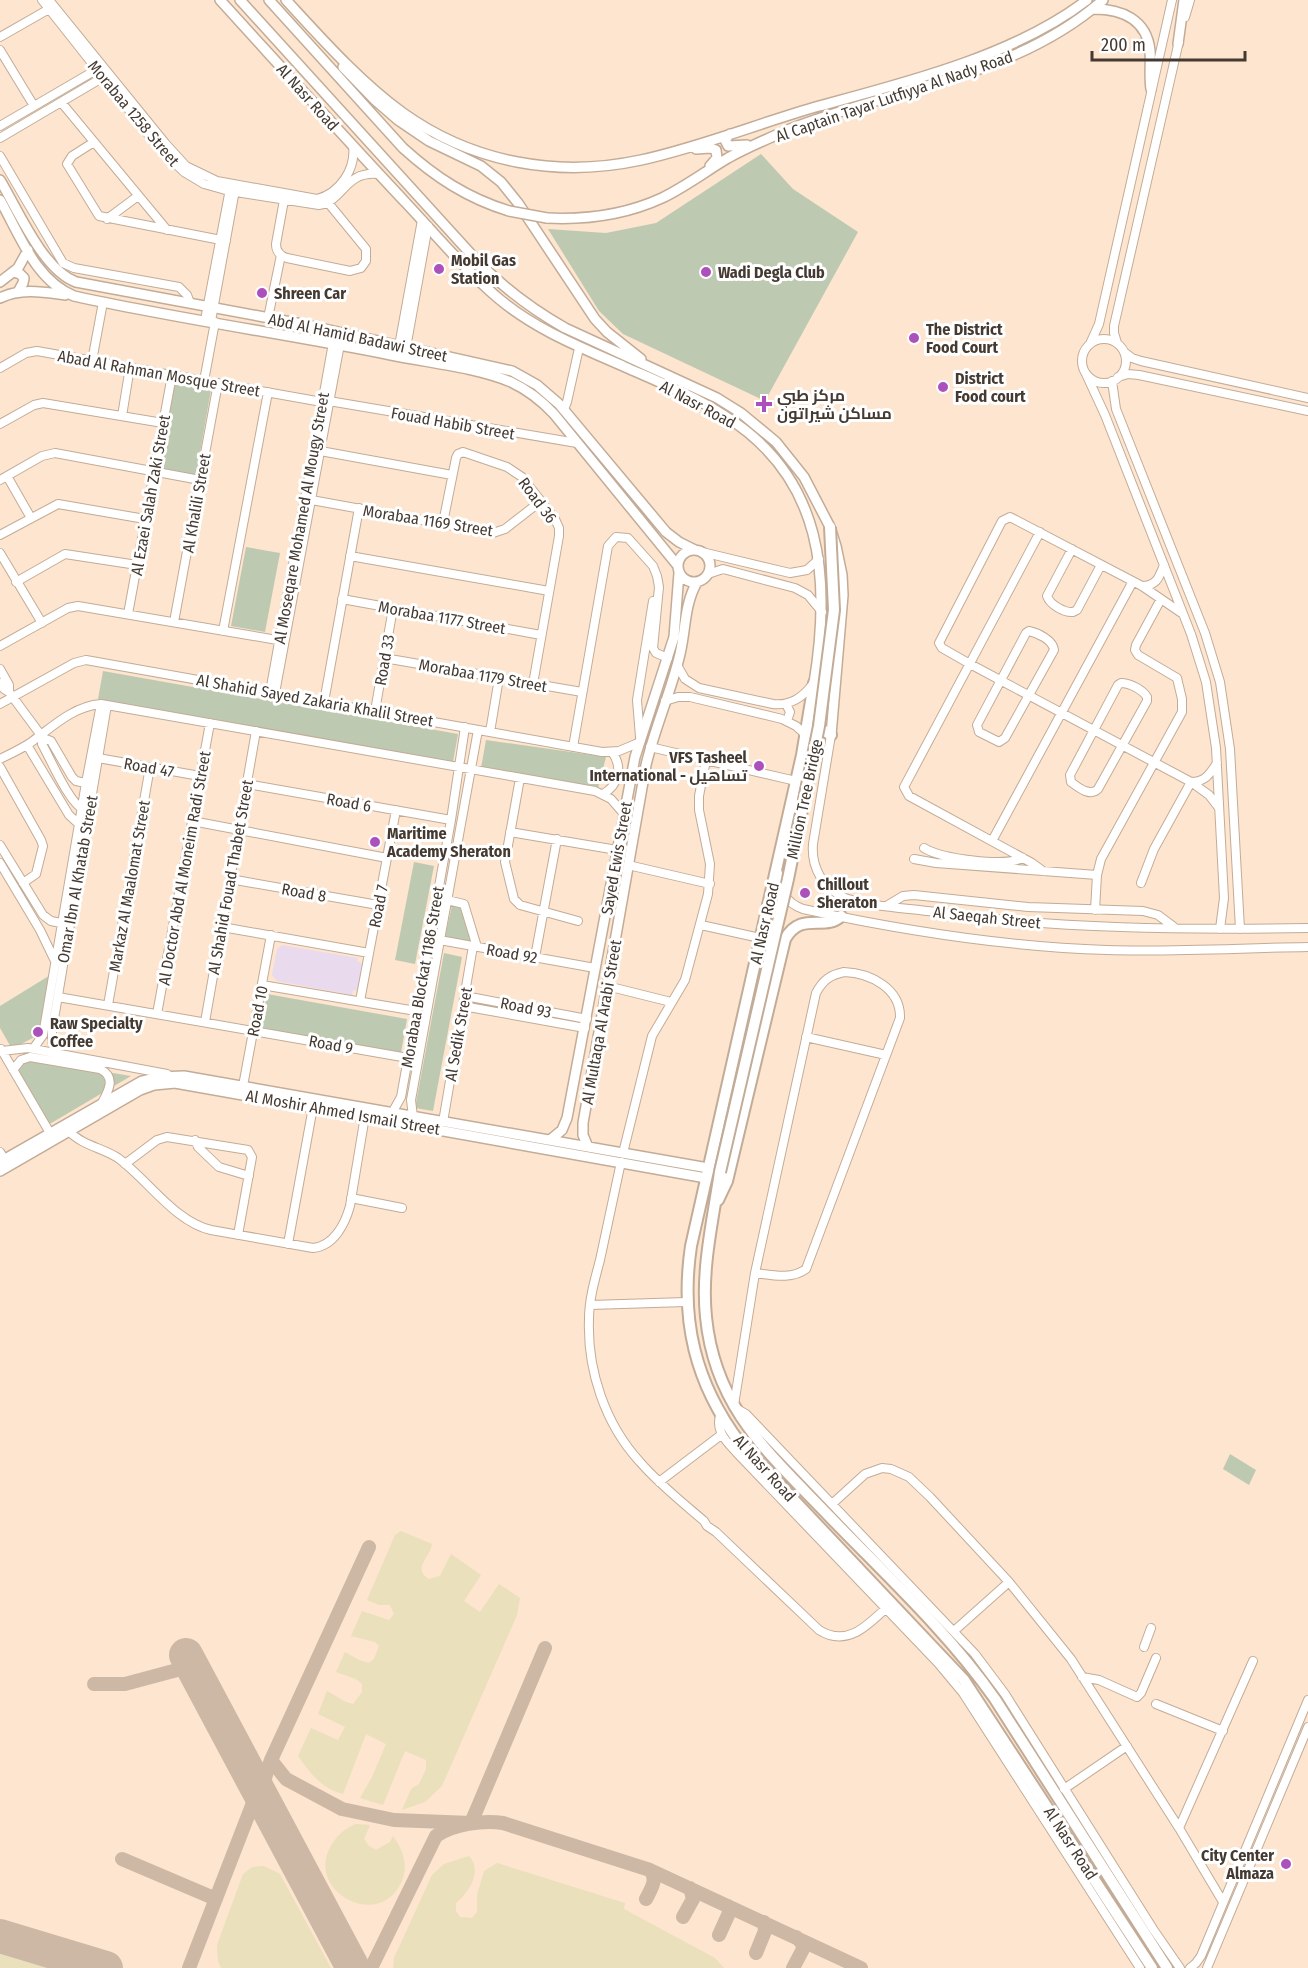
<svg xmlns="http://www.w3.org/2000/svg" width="1308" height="1968" font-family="'Fira Sans Condensed',Cairo,sans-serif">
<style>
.education{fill:#e9daed}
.green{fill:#bdcab1}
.sand{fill:#eae0bb}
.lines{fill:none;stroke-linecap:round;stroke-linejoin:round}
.taxiway{stroke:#cdb8a6;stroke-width:14}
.runway{stroke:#cdb8a6;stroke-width:34}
.minor-casing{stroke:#c3ac97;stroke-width:10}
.major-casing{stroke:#c3ac97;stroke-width:12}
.highway-casing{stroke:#c3ac97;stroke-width:14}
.minor{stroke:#fff;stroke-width:8}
.major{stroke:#fff;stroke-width:9}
.highway{stroke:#fff;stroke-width:10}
.major-bridge-casing{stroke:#c3ac97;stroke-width:12;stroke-linecap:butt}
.highway-bridge-casing{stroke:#c3ac97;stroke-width:14;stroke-linecap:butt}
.major-bridge{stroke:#fff;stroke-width:9}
.highway-bridge{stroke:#fff;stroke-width:10}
.poi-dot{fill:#ac51bc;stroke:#fff;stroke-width:2}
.labels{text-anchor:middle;stroke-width:6;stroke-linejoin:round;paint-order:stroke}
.street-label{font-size:16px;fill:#443a31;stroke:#fff}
.poi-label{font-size:16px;font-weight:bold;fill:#443a31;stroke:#fff;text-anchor:start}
</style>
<rect width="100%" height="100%" fill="#fde5cf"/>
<path class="education" d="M282 945 358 958 357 961 362 964 357 991 353 990 352 995 277 981 272 975 277 949Z"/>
<path class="green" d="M761 154 793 189 858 232 765 401 623 334 599 311 548 229 606 233 656 223Z
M175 383 211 390 196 475 159 468Z
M246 547 280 553 265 632 231 626Z
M103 671 458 734 453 762 98 699Z
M486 740 606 757 597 792 481 768Z
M414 862 434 866 415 964 395 960Z
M452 905 461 907 471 941 445 937Z
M444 953 462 957 433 1111 415 1108Z
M52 974 40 1034 12 1049 0 1028V1006Z
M267 994 407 1019 401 1053 261 1028Z
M30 1059 131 1076 48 1125 16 1068Z
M1230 1454 1256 1470 1249 1485 1223 1469Z"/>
<path class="sand" d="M401 1531 432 1544C431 1557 411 1568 429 1579L440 1576 451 1554 481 1575 464 1601 480 1612 499 1584 520 1598 517 1615 442 1786 425 1802 402 1810 411 1789 419 1784 426 1769V1760L405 1751 383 1805 360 1798 372 1777 386 1744 366 1734 343 1794C321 1788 311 1774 298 1756L311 1728 338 1740 345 1727 318 1714 327 1691 346 1702 353 1704 362 1692V1684L356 1679 336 1672 345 1652 359 1660 369 1663 374 1659 379 1646 375 1642 351 1636 362 1611 389 1620 394 1614 390 1605H379L367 1600 395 1535Z
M356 1824 370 1825 364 1839 369 1846 376 1850 390 1842 393 1836C403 1850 409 1866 401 1883 377 1932 303 1889 332 1844 338 1834 346 1828 356 1824Z
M469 1856C483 1871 469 1892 456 1903V1911L460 1917 472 1918 477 1912V1895L484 1871 497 1863 625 1903 624 1909 715 1958 724 1968H393L394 1958 432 1875 444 1864Z
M264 1866 280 1874 331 1968H221L218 1961 217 1945 243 1874 252 1867Z
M0 1953 48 1968H0Z"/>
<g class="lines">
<path class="taxiway" d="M94 1684H125L192 1666
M271 1760 286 1779 342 1809 394 1820 471 1823 545 1648
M265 1804C262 1787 265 1775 271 1760L369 1547
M122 1859 216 1899
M646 1899C651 1889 658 1880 650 1870
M683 1917 693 1899 690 1888
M719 1935 729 1913 728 1906
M756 1953 765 1931 764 1922
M189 1968 258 1790 263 1782
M371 1968 436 1836C453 1824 483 1820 503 1823L650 1870 861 1968
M793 1968 803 1949 802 1943 796 1937"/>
<path class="runway" d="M186 1655 353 1968
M0 1936 106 1968"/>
<g class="minor-casing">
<path id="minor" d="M42 0 159 148 184 172 204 184 229 191 319 205C345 200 344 171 378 174
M49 0 165 143 186 166 217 181 317 199C340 193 356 169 353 146
M1185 17 1190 0
M0 37 49 9
M0 50 34 106
M61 102 167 230
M0 126 101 67
M0 138 107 75
M94 142 72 156 67 164 99 216 226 241
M0 156 63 263 74 268 179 287 187 295 190 303
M284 200 276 244C276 251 280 256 287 258L350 271 361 268 366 261V249L325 199
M107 219 138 196
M268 318 281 255
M205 320 230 189
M211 321 235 190
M1082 361a22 22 0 1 1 44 0a22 22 0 1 1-44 0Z
M1117 343 1114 333V326L1179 41
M1090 344 1099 324 1172 0
M399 346 422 220
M406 348 428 226
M1124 352 1132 358 1141 361 1308 398
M92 361 103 302
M0 368 26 353 37 351 322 402
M1086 374 1105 415 1191 634 1206 682 1216 748 1224 898 1220 929
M1118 377 1128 374 1139 375 1308 411
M204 381 215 322
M1112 381 1116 409 1205 633 1220 682 1230 749 1240 929
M329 401 577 443
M564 409 567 402 579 348
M122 416 130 367
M0 424 34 405 43 403 163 423
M315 450 452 475
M7 476 31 518
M0 480 42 456 55 453 200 480
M306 499 493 533 505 529 541 501
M443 523 456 458 458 454 463 452 507 467 522 477 555 519 559 528V536L533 684
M1040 532 904 787 909 796 1032 863 1043 871
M0 535 58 504 145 519
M1072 549 1047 596C1050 605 1065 613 1073 612L1077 610 1101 565
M702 552 790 573 807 570 819 559
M0 553 42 623
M350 556 549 591
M708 574 723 569 795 588 808 595 822 612
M16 582 65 554 137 565
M1142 586C1157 586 1159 577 1164 565
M342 599 541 635
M128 614 172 375
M1183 614 1142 586 1010 517 1002 521 939 643 942 648 970 664 1191 782 1209 795 1219 808
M174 622 218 383
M223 631 268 392
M1029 631C1038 633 1053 640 1054 650L1005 738 999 742 979 732 977 725 1026 633Z
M0 646 68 608 78 606 283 641
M384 658 582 692
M677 665 685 679 699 688 773 704C791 706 803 697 813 684
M0 669 9 685V692
M0 683 4 689 9 692 43 738 51 741 72 777 76 781 86 783
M1121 683C1130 683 1143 690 1147 697V701L1098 789C1090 797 1079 788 1071 782L1070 775 1118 685Z
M270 692 333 343
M275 693 340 344
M665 701 678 697H690L782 719 796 726 806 735
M324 702 359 508
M0 704 74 663 86 660 602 752 619 751 638 743
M786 704 790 712 787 721
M375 711 393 608
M490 732 499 678
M831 735 813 844C811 868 823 888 845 898 873 907 906 908 935 912 1058 929 1184 930 1308 928
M640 737 637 700 653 601
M43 738 42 744C51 760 69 803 84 810
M27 745 69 815 80 825
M573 747 608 546 616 537 628 538 653 566 657 576 659 587 653 648 656 653 668 658
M650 747 796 781
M98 758 200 776
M0 759C10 754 21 749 30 743 51 728 73 706 101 704L595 791 611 799 624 814
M0 767 41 840 43 846 36 874 23 883
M520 778 505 862 514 899 520 905 578 921
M1191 782C1205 782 1210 774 1217 763
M247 784 451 820
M603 794C619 785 623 767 612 752
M192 821 387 858
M510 832 617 850
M992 841 1132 583
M0 845 43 915 51 921 66 924
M924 848C942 859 1004 867 1023 858
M914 859 936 863 1097 875
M0 863 40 930 55 961
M628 865 710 884
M778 873C780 891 786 903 803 909 900 930 1008 947 1107 950 1174 952 1241 948 1308 947
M230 879 378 905
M1141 883 1154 849 1191 782
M447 900 464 904 477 947
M888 905 903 896 914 895 1028 907 1143 911 1158 915 1174 927
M1095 910 1097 875 1101 859 1182 712V699L1177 678 1138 655 1135 650 1136 645 1161 599
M701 925 760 938
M222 927 369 953
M434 939 595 968
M535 957 557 839
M844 972C871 973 901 989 900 1018L806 1269C791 1280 772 1275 755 1273L816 993C823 980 830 975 844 972Z
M262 985 416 1011
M607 986 671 1002
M465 996 587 1019
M58 997 408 1058
M360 1001 396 810
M108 1005 150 767
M463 1006 585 1028
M157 1014 210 723
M205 1022 256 731
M806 1037 886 1055
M1 1049 50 1133
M33 1049 43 1035 86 783 101 704
M2 1051 28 1048 167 1074
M58 1053 52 1042V1031L107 705
M13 1070 21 1060 30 1057 100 1069C116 1077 109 1090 102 1103
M243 1086 271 935
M392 1113 401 1097 451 820 465 727
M413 1117 411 1100 478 730
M443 1122 473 946
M69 1131C81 1145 103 1148 118 1158 147 1179 175 1222 211 1230L313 1248C334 1246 345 1224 350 1206L365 1116
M195 1140 198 1147 219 1167 249 1176
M0 1152 5 1160
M623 1153 652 1036 685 980 708 894 710 864 699 810V796L706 760
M621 1162C614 1195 607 1227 600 1260 595 1279 589 1299 589 1319 587 1370 605 1424 640 1462 659 1484 682 1502 704 1521L707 1526 716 1532 819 1630C846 1647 866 1627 885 1609
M125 1164 157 1140 167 1137 248 1150 252 1157 238 1235
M351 1198 402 1208
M288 1244 313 1107
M590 1305 686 1302
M734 1405 755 1273
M739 1410 746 1414 975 1654 1005 1694 1153 1929 1180 1968
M721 1413C714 1430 726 1441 737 1453L938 1663 963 1693 1140 1968
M659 1482 721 1435
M832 1504 865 1474 882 1468 891 1469 909 1477 930 1497 1009 1582 1071 1659 1179 1828 1223 1902
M954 1631 1009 1582
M1144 1647 1151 1628
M1082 1677 1099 1680 1137 1697 1141 1693 1156 1658
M1156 1704 1223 1731
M1064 1789 1127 1746
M1179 1828 1253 1661
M1190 1968 1196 1963 1201 1956 1308 1700
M1207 1968 1308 1727"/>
</g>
<g class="major-casing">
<path id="major" d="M220 0C282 68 344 137 407 204 436 235 465 270 498 298 536 330 580 347 625 367 659 382 694 396 725 416 824 478 831 579 814 683
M240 0 470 253C498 284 528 307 565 328L717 398 741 413 776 442 804 477 830 527 836 546 842 575 843 595 831 735
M269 0 403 148C435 177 467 198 509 211
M286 0C322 39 360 82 403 113 473 163 558 178 641 160 701 147 759 123 819 106 905 83 1016 55 1087 0
M1093 9C1121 9 1147 19 1150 51 1151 64 1149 76 1151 89
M1178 44 1184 0
M343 67 375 100 398 120 429 141 481 166 501 182 518 203 595 319 607 332 641 359
M730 134 725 140 728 146 747 145
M696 149 710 148 716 150 717 158 710 166
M0 180C18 210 43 270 76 282L307 325 512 371 537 385 559 404 666 532 679 542 695 550
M0 200C20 235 35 280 74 296 179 319 286 334 391 355 430 363 474 367 511 382 528 390 541 400 554 414L678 566
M547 218C587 220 625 215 662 198 685 187 706 171 728 158 748 147 769 138 790 129 895 88 1015 77 1103 0
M14 272 20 274 24 278 23 283 18 292
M0 282 18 268 28 250
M0 298C21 288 43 292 65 295
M678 566a16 16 0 1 1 32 0a16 16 0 1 1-32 0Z
M550 1140 562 1130 567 1118 635 757 674 637 679 573
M588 1147 583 1135V1123L646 765C655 727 671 692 680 654 686 629 684 605 697 582
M0 1162 142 1081 158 1077 184 1076 708 1168
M0 1171 140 1090 154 1085 175 1083 706 1178"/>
</g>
<g class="highway-casing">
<path id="highway" d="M814 683 802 755 691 1246C680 1320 695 1383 740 1443L964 1680 1152 1968
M810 731 821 729 831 735
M720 1172C713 1220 701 1269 706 1317 715 1409 770 1454 830 1517 886 1575 948 1632 995 1699L1167 1968
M718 1200 727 1181 785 939C802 910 825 932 841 916"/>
</g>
<use href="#minor" class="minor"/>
<use href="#major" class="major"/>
<use href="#highway" class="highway"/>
<g class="major-bridge-casing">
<path id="major-bridge" d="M509 211 547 218"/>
</g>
<g class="highway-bridge-casing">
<path id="highway-bridge" d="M720 1172 788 879 819 726 834 610 830 527"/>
</g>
<use href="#major-bridge" class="major-bridge"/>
<use href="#highway-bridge" class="highway-bridge"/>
</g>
<g class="poi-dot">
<circle cx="439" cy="269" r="6"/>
<circle cx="706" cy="272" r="6"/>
<circle cx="262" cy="293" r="6"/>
<circle cx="914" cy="338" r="6"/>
<circle cx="943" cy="387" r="6"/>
<path d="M761 395h6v6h6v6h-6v6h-6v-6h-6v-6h6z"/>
<circle cx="759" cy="766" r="6"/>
<circle cx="375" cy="842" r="6"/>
<circle cx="805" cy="893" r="6"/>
<circle cx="38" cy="1032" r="6"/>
<circle cx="1286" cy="1864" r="6"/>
</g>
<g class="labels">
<g class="street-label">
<text transform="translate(894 96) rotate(-19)" y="6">Al Captain Tayar Lutfiyya Al Nady Road</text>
<text transform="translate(308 97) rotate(48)" y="6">Al Nasr Road</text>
<text transform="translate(134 113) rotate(50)" y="6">Morabaa 1258 Street</text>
<text transform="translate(358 337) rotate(12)" y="6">Abd Al Hamid Badawi Street</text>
<text transform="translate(159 373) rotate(10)" y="6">Abad Al Rahman Mosque Street</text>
<text transform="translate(698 404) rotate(28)" y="6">Al Nasr Road</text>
<text transform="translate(453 423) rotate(10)" y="6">Fouad Habib Street</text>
<text transform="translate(150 495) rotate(-80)" y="6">Al Ezaei Salah Zaki Street</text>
<text transform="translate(538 500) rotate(53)" y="6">Road 36</text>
<text transform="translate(196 503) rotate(-80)" y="6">Al Khalili Street</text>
<text transform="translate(301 518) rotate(-80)" y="6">Al Moseqare Mohamed Al Mougy Street</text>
<text transform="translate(428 520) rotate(9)" y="6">Morabaa 1169 Street</text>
<text transform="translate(442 617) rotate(10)" y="6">Morabaa 1177 Street</text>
<text transform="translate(384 660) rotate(-80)" y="6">Road 33</text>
<text transform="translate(483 675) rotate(10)" y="6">Morabaa 1179 Street</text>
<text transform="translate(315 700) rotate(10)" y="6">Al Shahid Sayed Zakaria Khalil Street</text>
<text transform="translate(149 767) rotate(10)" y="6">Road 47</text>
<text transform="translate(804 799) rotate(-78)" y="6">Million Tree Bridge</text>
<text transform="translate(349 802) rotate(10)" y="6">Road 6</text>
<text transform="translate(616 858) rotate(-80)" y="6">Sayed Ewis Street</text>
<text transform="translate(184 868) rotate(-80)" y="6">Al Doctor Abd Al Moneim Radi Street</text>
<text transform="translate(230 877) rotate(-80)" y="6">Al Shahid Fouad Thabet Street</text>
<text transform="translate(77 879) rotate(-80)" y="6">Omar Ibn Al Khatab Street</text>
<text transform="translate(129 886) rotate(-80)" y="6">Markaz Al Maalomat Street</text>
<text transform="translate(304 892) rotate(10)" y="6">Road 8</text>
<text transform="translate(378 906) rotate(-79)" y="6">Road 7</text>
<text transform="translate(987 917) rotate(6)" y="6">Al Saeqah Street</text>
<text transform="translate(764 923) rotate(-77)" y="6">Al Nasr Road</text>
<text transform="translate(512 953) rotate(10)" y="6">Road 92</text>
<text transform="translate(422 977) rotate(-80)" y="6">Morabaa Blockat 1186 Street</text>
<text transform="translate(526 1007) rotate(11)" y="6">Road 93</text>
<text transform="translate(257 1011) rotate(-79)" y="6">Road 10</text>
<text transform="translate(601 1022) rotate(-80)" y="6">Al Multaqa Al Arabi Street</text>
<text transform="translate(458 1034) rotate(-80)" y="6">Al Sedik Street</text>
<text transform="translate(331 1044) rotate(10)" y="6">Road 9</text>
<text transform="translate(343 1112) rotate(10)" y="6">Al Moshir Ahmed Ismail Street</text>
<text transform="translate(765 1468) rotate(48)" y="6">Al Nasr Road</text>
<text transform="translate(1071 1843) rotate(57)" y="6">Al Nasr Road</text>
</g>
<g class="poi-label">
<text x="451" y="266">Mobil Gas<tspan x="451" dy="18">Station</tspan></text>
<text x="718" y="278">Wadi Degla Club</text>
<text x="274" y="299">Shreen Car</text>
<text x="926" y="335">The District<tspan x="926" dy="18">Food Court</tspan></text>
<text x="955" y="384">District<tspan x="955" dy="18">Food court</tspan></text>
<text x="777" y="401">مركز طبي<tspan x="777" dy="18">مساكن شيراتون</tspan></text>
<text x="747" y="763" text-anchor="end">VFS Tasheel<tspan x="747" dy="18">International - تساهيل</tspan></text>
<text x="387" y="839">Maritime<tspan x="387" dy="18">Academy Sheraton</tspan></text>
<text x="817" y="890">Chillout<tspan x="817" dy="18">Sheraton</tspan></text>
<text x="50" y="1029">Raw Specialty<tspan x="50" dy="18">Coffee</tspan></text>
<text x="1274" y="1861" text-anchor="end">City Center<tspan x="1274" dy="18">Almaza</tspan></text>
</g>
</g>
<path d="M1092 51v9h153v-9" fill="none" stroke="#443a31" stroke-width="3"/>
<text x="1101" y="51" font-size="18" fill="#443a31" stroke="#ffffff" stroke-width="4.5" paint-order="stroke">200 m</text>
</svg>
